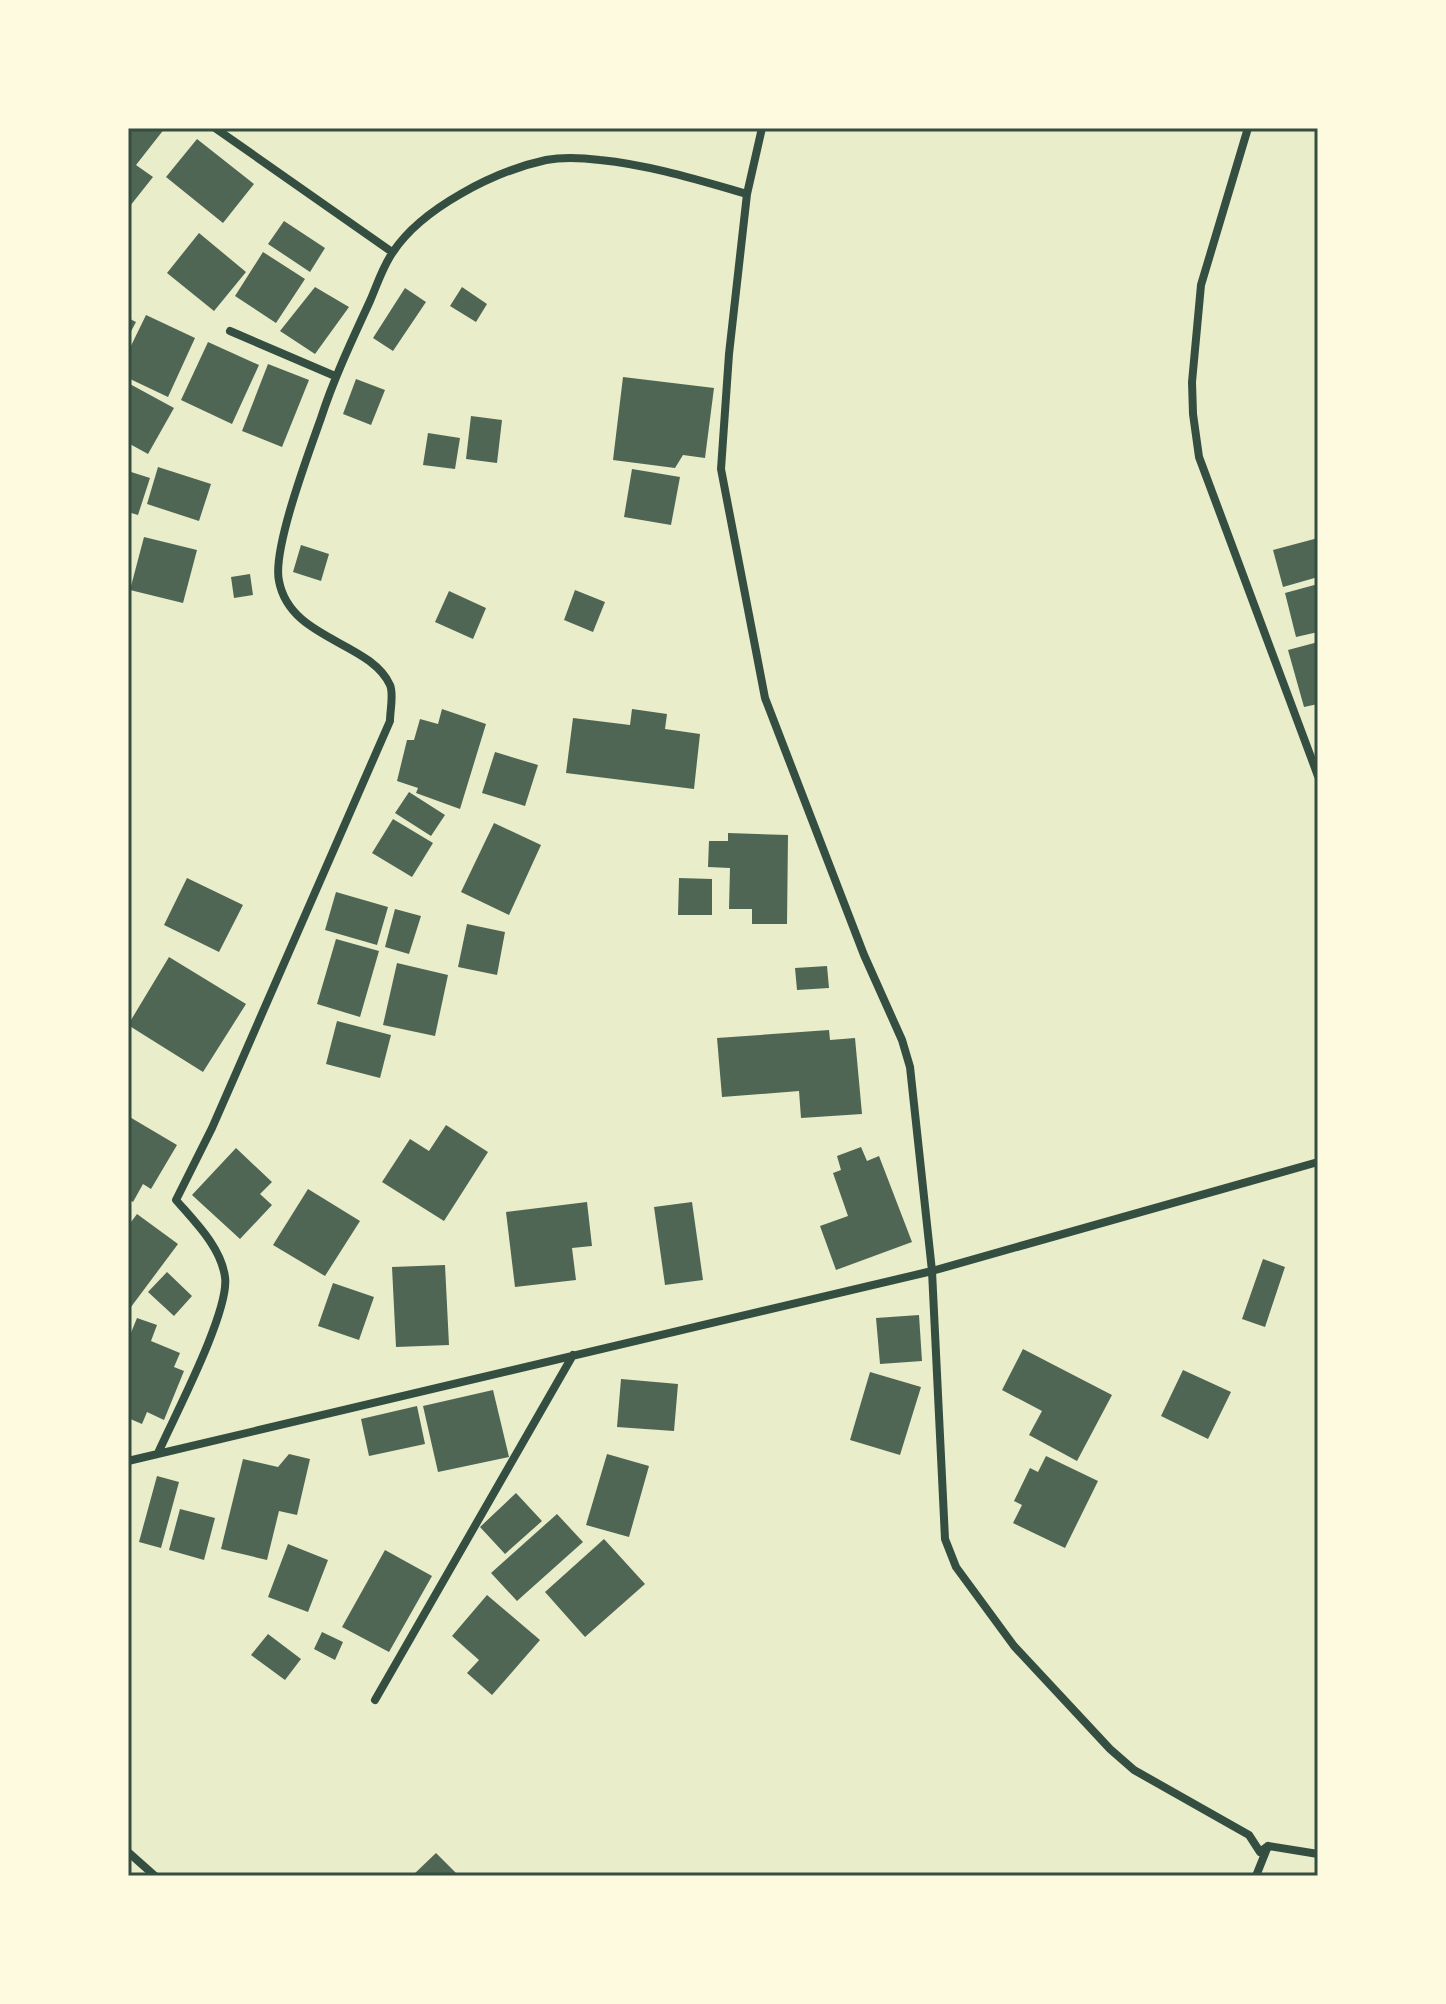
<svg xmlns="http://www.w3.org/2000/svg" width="1446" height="2004" font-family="'Source Sans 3',sans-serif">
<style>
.building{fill:#4f6655}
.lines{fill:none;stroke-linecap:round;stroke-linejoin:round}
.minor{stroke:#344e41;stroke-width:8}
.neatline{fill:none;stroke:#344e41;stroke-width:3}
</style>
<rect width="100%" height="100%" fill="#e9edc9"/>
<path class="building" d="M128 128H165L136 165 153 177 130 206 128 205Z
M197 139 254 184 223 223 166 177Z
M284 221 325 248 310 272 268 244Z
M199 233 246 272 214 311 167 273Z
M263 252 305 279 276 323 235 296Z
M315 287 349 307 315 354 280 331Z
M462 287 487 304 476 322 450 306Z
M405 288 426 302 393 351 373 338Z
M146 315 195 338 168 397 128 378V352Z
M128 318 136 322 128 337Z
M208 342 259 365 232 424 181 400Z
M268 364 309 380 282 447 242 431Z
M623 377 714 388 705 458 683 455 675 468 613 460Z
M356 379 385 390 371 425 343 414Z
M128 383 174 408 148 454 128 443Z
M471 416 502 420 497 463 466 459Z
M428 433 460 438 455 469 423 465Z
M158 467 211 484 199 521 147 504Z
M632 469 680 477 671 525 624 517Z
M128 471 150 478 138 515 128 512Z
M144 537 197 550 183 603 130 590Z
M1318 538V577L1283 587 1273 550Z
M301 545 329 554 321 581 293 572Z
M250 574 253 595 234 598 231 577Z
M1318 584V632L1296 637 1285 593Z
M575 590 605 602 593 632 564 620Z
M449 591 486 608 473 639 435 622Z
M1318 642V704L1304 707 1288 650Z
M442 709 486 724 460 809 416 793 418 788 397 781 407 740H414L420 719 438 724Z
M632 709 667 714 665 729 700 734 694 789 566 773 573 718 630 725Z
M495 752 538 765 525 806 482 793Z
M409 792 445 815 431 836 395 813Z
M393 819 433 843 412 877 372 853Z
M494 823 541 845 509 915 461 892Z
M728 833 788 835 787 924H752V909H729L730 868 708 867 709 841H728Z
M187 878 243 905 219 952 164 925Z
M679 878 712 879V915H678Z
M336 892 388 907 377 945 325 930Z
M395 909 421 916 409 954 385 947Z
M467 924 505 932 497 975 458 967Z
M336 939 379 951 360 1017 317 1004Z
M169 957 246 1004 203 1072 128 1025Z
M397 963 448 975 435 1036 383 1025Z
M827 966 829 988 797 990 795 968Z
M337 1021 391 1035 380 1078 326 1064Z
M829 1030 830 1040 855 1038 862 1114 801 1118 799 1091 722 1097 717 1038Z
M128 1116 177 1145 151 1189 143 1184 133 1202 128 1199Z
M446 1125 488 1152 444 1221 382 1182 410 1139 429 1151Z
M861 1147 867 1161 879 1156 912 1242 836 1270 820 1226 848 1216 833 1173 841 1170 837 1156Z
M236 1148 272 1182 260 1194 272 1205 240 1239 192 1195Z
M308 1189 360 1221 325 1276 273 1245Z
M587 1202 592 1246 572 1248 576 1280 515 1287 506 1212Z
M692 1202 703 1280 665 1285 654 1207Z
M137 1214 178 1244 128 1311V1226Z
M1263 1259 1285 1267 1265 1327 1242 1319Z
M445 1265 449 1345 396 1347 392 1267Z
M167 1272 192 1296 174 1316 148 1292Z
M333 1283 374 1297 359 1340 318 1326Z
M919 1315 922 1361 880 1364 876 1318Z
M137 1318 157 1325 151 1341 180 1353 174 1367 184 1371 164 1420 147 1412 142 1424 128 1418V1340Z
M1023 1349 1112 1395 1077 1461 1029 1435 1042 1411 1002 1390Z
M1183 1370 1231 1392 1208 1439 1161 1416Z
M870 1372 921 1387 900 1455 850 1440Z
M621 1379 678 1384 674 1431 617 1427Z
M493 1390 509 1457 438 1472 423 1406Z
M417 1406 425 1444 369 1456 361 1419Z
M289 1454 310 1459 297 1515 279 1511 267 1560 221 1549 243 1459 278 1467Z
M607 1454 649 1466 629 1537 586 1525Z
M1046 1456 1098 1481 1065 1548 1013 1523 1022 1505 1014 1501 1030 1468 1038 1472Z
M157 1476 179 1482 161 1548 139 1542Z
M516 1493 542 1521 505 1554 480 1527Z
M180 1509 215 1518 204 1560 169 1550Z
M557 1514 583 1542 517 1601 491 1573Z
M604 1539 645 1584 585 1637 545 1592Z
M288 1544 328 1560 308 1612 268 1597Z
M385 1550 432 1576 389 1652 342 1627Z
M487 1595 540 1640 492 1695 467 1673 479 1660 452 1636Z
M322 1632 343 1642 335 1660 314 1649Z
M268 1634 301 1659 285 1680 251 1655Z
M436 1853 459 1876H412Z"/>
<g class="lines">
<path class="minor" d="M215 128 392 252
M762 128 747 194 729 354 721 469 765 698 864 955 902 1040 910 1067 932 1271 945 1539 956 1567 1014 1646 1110 1749 1134 1770 1249 1835 1260 1852 1268 1846 1256 1876
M1248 128 1201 285 1192 382 1193 414 1199 457 1318 776
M230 331 335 376
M158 1453C174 1417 230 1311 225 1277 221 1247 195 1222 176 1200L212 1128 390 721C390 710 394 694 390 685 370 641 290 640 279 581 272 550 309 452 321 418 334 378 352 340 370 301 377 285 383 266 393 252 422 208 495 171 546 160 562 157 584 158 600 160 650 165 698 180 747 194
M128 1461 932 1271 1318 1162
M375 1700 573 1355
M1268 1846 1318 1854
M128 1852 155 1876"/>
</g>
<rect width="1446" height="2004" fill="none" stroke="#fefae0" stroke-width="260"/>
<rect x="130" y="130" width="1186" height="1744" class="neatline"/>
</svg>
